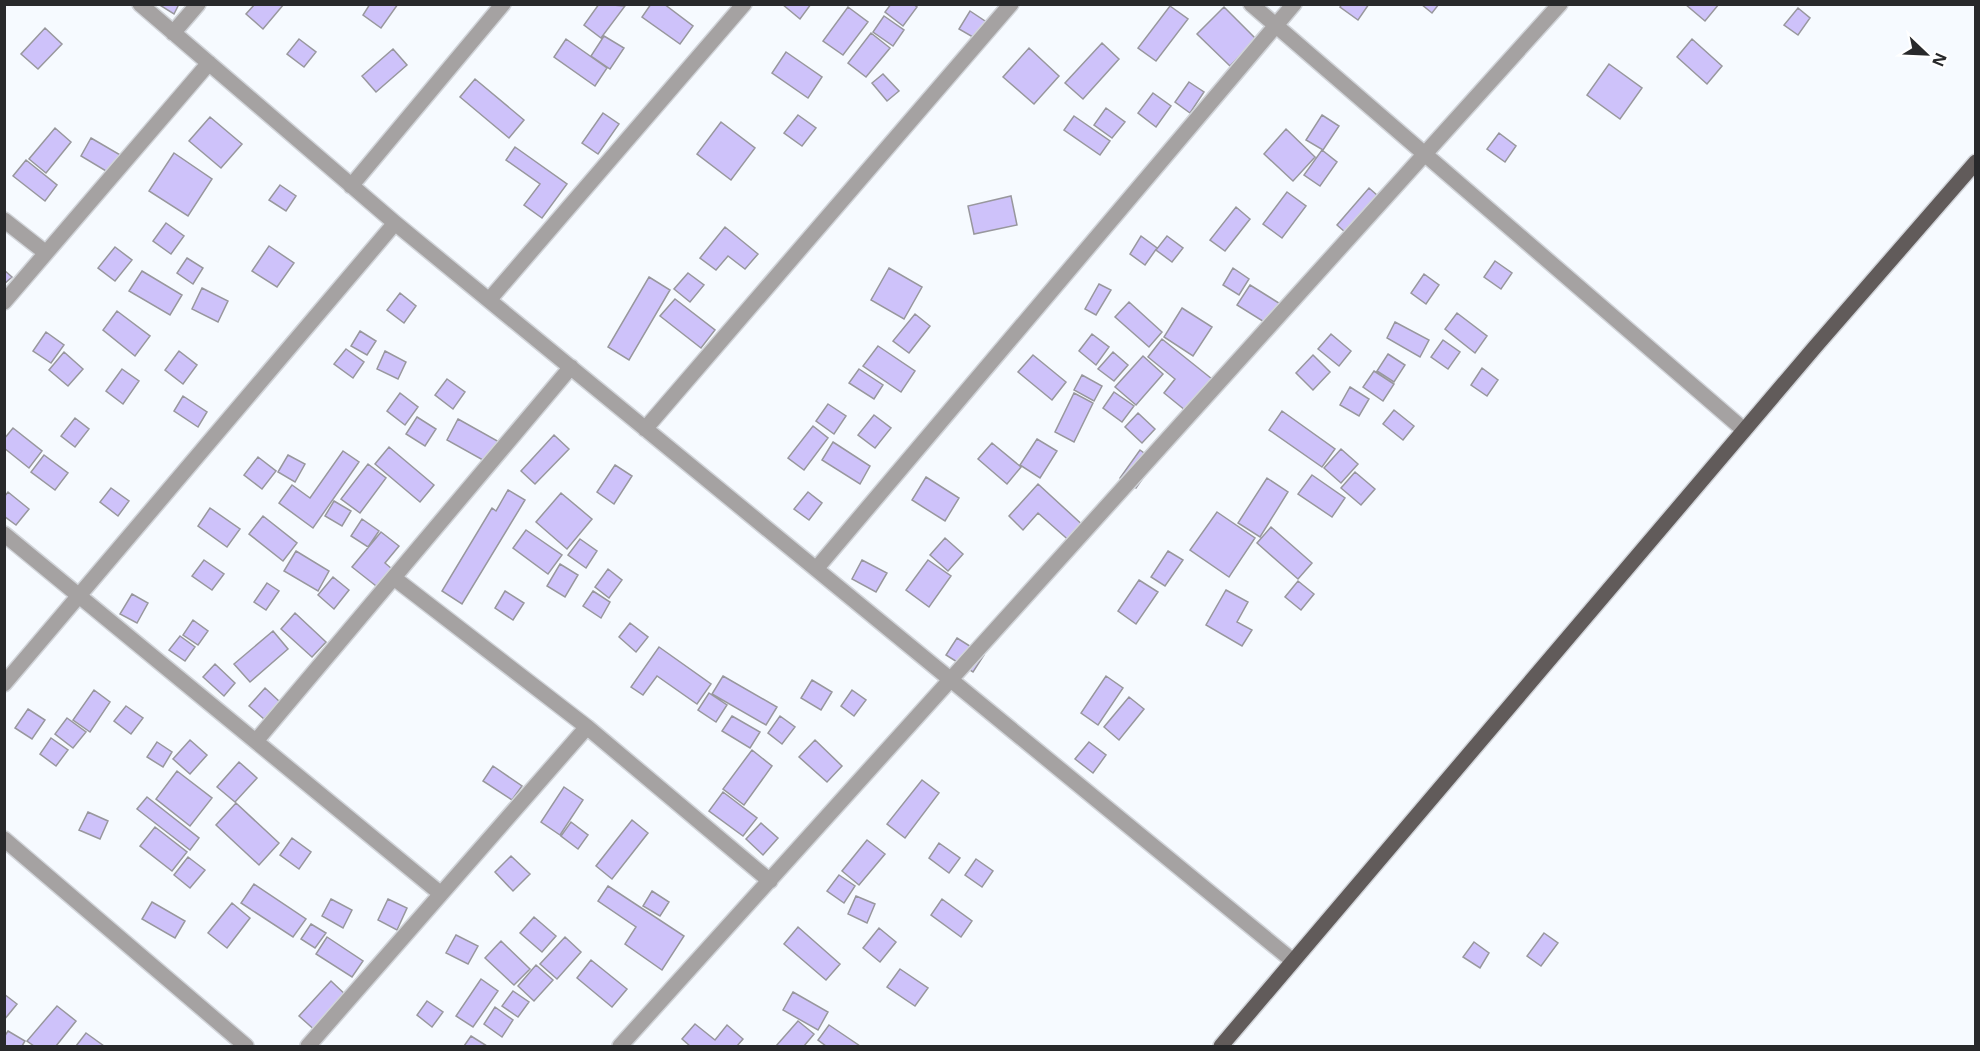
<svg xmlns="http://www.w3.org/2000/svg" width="1980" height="1051" font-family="'Noto Sans',sans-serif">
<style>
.building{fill:#cec2fa;stroke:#98979d;stroke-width:1.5}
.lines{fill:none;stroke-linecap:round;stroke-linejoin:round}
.minor-casing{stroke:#d1d4d9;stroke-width:18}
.major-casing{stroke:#d1d4d9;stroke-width:18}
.minor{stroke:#a5a2a2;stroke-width:15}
.major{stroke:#615b5a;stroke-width:15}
</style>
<rect width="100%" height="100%" fill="#f6faff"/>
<path class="building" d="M158 4H179L174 14Z
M255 4H284L263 29 246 14Z
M370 4H398L381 28 363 15Z
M599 4 625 6 601 38 584 25Z
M651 4H664L693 26 680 44 642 17Z
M782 4H811L800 19Z
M891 4H913L917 7 903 26 885 12Z
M1342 4H1369L1358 20 1340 7Z
M1421 4H1439L1432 13Z
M1685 4H1719L1705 21Z
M1170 6 1188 19 1156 61 1138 48Z
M848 7 868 22 843 55 823 41Z
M1224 7 1256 39 1230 66 1197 34Z
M1798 8 1810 18 1798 35 1784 25Z
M970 11 988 23 978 40 959 29Z
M884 16 904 30 893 46 873 32Z
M45 28 62 44 38 69 21 54Z
M871 33 890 48 866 77 848 63Z
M604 36 624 48 610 69 591 56Z
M299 39 316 52 304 67 287 54Z
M566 39 607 68 595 86 554 57Z
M1692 39 1722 66 1707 84 1677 57Z
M1102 43 1119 59 1083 99 1065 83Z
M1029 48 1059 76 1034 104 1003 77Z
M393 49 407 65 376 92 362 76Z
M786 52 822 77 808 98 772 73Z
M1609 64 1642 88 1620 119 1587 95Z
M883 74 899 91 887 101 872 83Z
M475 79 524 120 509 138 460 97Z
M1189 82 1204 92 1190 113 1175 102Z
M1153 93 1171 106 1156 127 1138 113Z
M1106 108 1125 122 1112 138 1094 125Z
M603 113 619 124 598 154 582 143Z
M798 115 816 128 802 146 784 133Z
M1322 115 1339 126 1323 150 1306 140Z
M1074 116 1110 141 1100 155 1064 130Z
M210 117 242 144 221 168 189 141Z
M721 122 755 148 731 180 697 154Z
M55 128 71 142 46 173 29 159Z
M1286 129 1315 157 1293 181 1264 154Z
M1499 133 1516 146 1505 162 1487 149Z
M91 138 122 156 111 174 81 156Z
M515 147 567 184 542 218 524 205 540 184 506 160Z
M1322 150 1337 162 1320 186 1304 175Z
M174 153 212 179 188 216 149 191Z
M26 160 57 185 45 201 13 176Z
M280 185 296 196 286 211 269 200Z
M1369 188 1386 203 1354 240 1337 225Z
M1287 192 1306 206 1282 238 1263 224Z
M1011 196 1017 225 974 234 968 206Z
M1236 207 1250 219 1225 251 1210 240Z
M166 223 184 236 171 254 153 241Z
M725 227 758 254 745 269 728 256 716 270 700 258Z
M1141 236 1157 248 1145 265 1130 254Z
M1167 236 1183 248 1172 262 1156 250Z
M269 246 294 263 277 287 252 271Z
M115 247 132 260 115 281 98 268Z
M187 258 203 268 193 284 177 273Z
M1495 261 1512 273 1501 289 1484 277Z
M889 268 922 287 904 319 871 300Z
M1233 268 1249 279 1239 295 1223 285Z
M4 270 12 277 4 284Z
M142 271 182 295 170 315 129 291Z
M688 273 704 285 690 302 674 289Z
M1424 274 1439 285 1426 304 1411 293Z
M649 277 670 290 629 360 608 347Z
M1099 284 1111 290 1096 315 1085 309Z
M1250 285 1282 305 1269 325 1237 305Z
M202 288 228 301 218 322 192 309Z
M400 293 416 306 404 323 387 310Z
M675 299 715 330 701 348 660 316Z
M1129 302 1162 332 1149 347 1115 317Z
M1182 308 1212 327 1193 356 1164 337Z
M117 311 150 336 135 356 103 330Z
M1457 313 1487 336 1475 353 1445 329Z
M915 314 930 326 909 353 893 341Z
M1395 322 1429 340 1420 357 1387 338Z
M360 331 376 341 367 355 351 346Z
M46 332 64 345 51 363 33 351Z
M1092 334 1109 347 1096 365 1079 351Z
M1331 334 1351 351 1339 366 1318 349Z
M1162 339 1222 387 1196 419 1164 393 1175 379 1148 357Z
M1443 340 1460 352 1448 369 1431 357Z
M878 346 915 371 901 392 863 366Z
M346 349 364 362 353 378 334 364Z
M179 351 197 365 183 384 165 370Z
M385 351 406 362 398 379 377 369Z
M64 352 83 369 68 386 49 370Z
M1113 352 1128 365 1114 381 1098 369Z
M1388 354 1405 365 1394 382 1377 371Z
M1033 355 1066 382 1052 400 1018 372Z
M1313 355 1330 372 1313 390 1296 373Z
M1143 356 1163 374 1136 405 1115 387Z
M1482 368 1498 380 1487 396 1471 385Z
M122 369 139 381 123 404 106 391Z
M859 369 883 385 874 399 849 383Z
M1374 371 1394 384 1383 401 1363 387Z
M1082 375 1102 386 1094 401 1074 390Z
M447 379 465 392 453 409 435 395Z
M1350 387 1369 399 1359 416 1340 405Z
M1114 392 1134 406 1122 422 1103 408Z
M400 393 418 407 405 425 387 411Z
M1074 393 1093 403 1074 442 1055 432Z
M183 396 207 412 198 427 174 411Z
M828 404 846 416 834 434 816 421Z
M1394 410 1414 426 1403 440 1383 424Z
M1282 411 1335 449 1322 467 1269 430Z
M1138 413 1155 429 1142 443 1125 427Z
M874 415 891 428 875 448 858 435Z
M417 417 436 429 425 446 406 434Z
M75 418 89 429 75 447 61 436Z
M458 419 501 443 490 464 447 440Z
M813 426 828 438 804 470 788 458Z
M13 428 42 451 29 468 4 448V439Z
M554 435 569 449 535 484 521 471Z
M1037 439 1057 451 1040 478 1020 465Z
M833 442 870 466 860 484 822 460Z
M992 443 1021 467 1007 484 978 459Z
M389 447 434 485 420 502 375 464Z
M1341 449 1358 464 1341 483 1324 468Z
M1140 450 1155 461 1136 488 1120 478Z
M343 451 359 462 313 528 279 503 292 485 310 498Z
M44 455 68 473 55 490 31 472Z
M288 455 305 464 295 482 278 472Z
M258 457 276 471 262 489 244 475Z
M368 464 386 478 360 513 341 499Z
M615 465 632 476 614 504 597 492Z
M1355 472 1375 489 1361 505 1341 488Z
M1312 475 1345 498 1332 517 1298 494Z
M926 477 959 498 945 521 912 500Z
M1267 478 1288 492 1260 537 1238 523Z
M1038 484 1087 529 1073 544 1038 513 1023 530 1009 516Z
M111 488 129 501 118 516 100 502Z
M508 490 525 500 462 604 442 591 492 508 496 511Z
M8 492 29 509 16 525 4 516V497Z
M808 492 822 503 809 520 794 509Z
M561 493 592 519 567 549 536 522Z
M334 501 351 511 342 526 325 516Z
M210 508 240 529 227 547 198 526Z
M1217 512 1255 538 1229 577 1190 550Z
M263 516 297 543 283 561 249 534Z
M362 519 379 531 368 547 351 536Z
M1271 527 1312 563 1298 579 1257 543Z
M526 530 562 555 548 574 513 548Z
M381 532 399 546 385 563 399 575 385 593 352 567Z
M945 538 963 554 948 571 930 555Z
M580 539 597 551 586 568 568 555Z
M296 551 329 571 318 591 284 571Z
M1168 551 1183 560 1165 586 1151 577Z
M204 560 224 574 212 590 192 576Z
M862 560 887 573 876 592 852 579Z
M928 560 951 576 929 607 906 590Z
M560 564 578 575 565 597 547 586Z
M608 569 622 580 609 598 595 587Z
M333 577 349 590 334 609 318 595Z
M1139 580 1158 592 1136 624 1118 611Z
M1298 581 1314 594 1301 610 1285 597Z
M267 583 279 591 266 610 254 602Z
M1226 590 1248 602 1237 622 1252 630 1242 646 1206 625Z
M505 591 524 603 513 620 495 608Z
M593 591 610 602 601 618 583 606Z
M132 594 148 603 137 623 120 614Z
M295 613 326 642 312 657 281 629Z
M193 620 208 631 198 645 183 635Z
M630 623 648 637 636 652 619 637Z
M273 631 288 649 250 682 234 664Z
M180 636 195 647 185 661 169 650Z
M957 638 984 655 973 672 946 655Z
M659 647 711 684 697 704 657 676 643 695 631 687Z
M215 664 235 683 224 696 203 677Z
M723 676 777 707 766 725 712 694Z
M1106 676 1123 688 1098 725 1081 713Z
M812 680 832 692 821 710 801 698Z
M265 688 280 702 264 719 249 706Z
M94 690 110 702 90 732 73 720Z
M852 690 866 700 854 716 841 706Z
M709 693 727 705 716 722 698 710Z
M1129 697 1144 709 1119 740 1104 727Z
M126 706 143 718 131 734 114 721Z
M28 709 45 720 32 739 15 728Z
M732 716 760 732 750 748 722 731Z
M780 716 795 727 782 744 768 733Z
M67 718 86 732 73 748 55 734Z
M51 738 68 750 56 766 40 754Z
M190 740 207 755 190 774 173 759Z
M815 740 842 766 827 782 799 757Z
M157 742 172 752 163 767 147 757Z
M1089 742 1106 755 1093 773 1075 759Z
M752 750 772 766 744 805 723 789Z
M239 762 257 778 235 802 217 787Z
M493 766 522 786 512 800 483 781Z
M177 771 212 798 190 826 156 799Z
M922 780 939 793 905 838 887 824Z
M564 787 583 800 560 835 541 822Z
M723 792 757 818 743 836 709 811Z
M147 797 199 838 190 850 137 809Z
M236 803 279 843 259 865 216 825Z
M88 812 108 821 100 839 79 830Z
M632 820 648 833 612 879 596 866Z
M571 822 588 835 578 849 561 836Z
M761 823 778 838 763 855 746 839Z
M155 827 187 852 172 871 140 846Z
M292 838 311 852 299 869 280 855Z
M867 840 885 854 859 885 842 871Z
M939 843 960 858 949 873 929 858Z
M511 856 530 874 513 891 495 872Z
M188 857 205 870 190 888 174 875Z
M976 859 993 871 982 887 965 875Z
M839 875 855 886 844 903 827 891Z
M254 884 306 919 293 937 241 903Z
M608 886 684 936 662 970 625 944 636 927 598 901Z
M652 891 669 902 660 916 643 906Z
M856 896 875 904 867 923 848 914Z
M331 899 352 910 343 928 322 916Z
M388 899 407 908 397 930 378 920Z
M942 899 972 921 961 937 931 915Z
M152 902 185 921 175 938 142 919Z
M232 903 250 918 227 948 208 933Z
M534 917 556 936 542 952 520 933Z
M311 924 326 933 315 948 301 939Z
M798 927 840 964 826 980 784 944Z
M879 928 896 942 880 962 863 948Z
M1544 933 1558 943 1541 966 1527 956Z
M456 935 478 946 468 964 446 953Z
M327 937 363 961 352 977 316 954Z
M565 937 581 952 557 979 540 964Z
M501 941 530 969 514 985 485 958Z
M1474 942 1489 953 1480 968 1463 957Z
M591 960 627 989 612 1007 577 978Z
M536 965 553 980 534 1001 518 986Z
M900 969 928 988 915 1006 887 987Z
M481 979 498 991 473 1027 456 1016Z
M331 981 349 998 318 1033 299 1016Z
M513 991 529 1002 518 1017 502 1006Z
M793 992 828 1012 818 1030 783 1010Z
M4 994 17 1004 4 1020Z
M427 1001 443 1012 432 1027 417 1015Z
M57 1006 76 1021 56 1046H34L27 1041Z
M495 1007 513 1020 502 1037 484 1024Z
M798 1021 814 1034 804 1046H776Z
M695 1024 715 1040 727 1025 743 1039 737 1046H690L682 1039Z
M829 1025 860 1046H826L818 1040Z
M8 1031 25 1041 22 1046H4V1037Z
M86 1033 104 1046H76Z
M471 1036 487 1046H464Z"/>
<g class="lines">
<g class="minor-casing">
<path id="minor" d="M140 4 395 223 1293 961
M1251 4 1744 430
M173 33 198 4
M351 186 503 4
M4 220 46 253
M489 300 744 4
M4 302 209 63
M645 429 1011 4
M4 534 441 894
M816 569 1294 4
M394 578 587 727 770 881
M4 684 395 223
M256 741 571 367
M4 839 246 1046
M308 1046 587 727
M620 1046 1560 4"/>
</g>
<g class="major-casing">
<path id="major" d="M1221 1046 1815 347 1976 162"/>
</g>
<use href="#minor" class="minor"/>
<use href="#major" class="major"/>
</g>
<rect width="1980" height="1051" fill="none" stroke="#28292b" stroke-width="12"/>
<g transform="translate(1926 54) rotate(113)" stroke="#ffffff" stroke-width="4.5" paint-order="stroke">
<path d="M0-4.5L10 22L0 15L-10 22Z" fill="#28292b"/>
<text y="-9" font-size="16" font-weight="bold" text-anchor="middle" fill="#28292b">N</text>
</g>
</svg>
